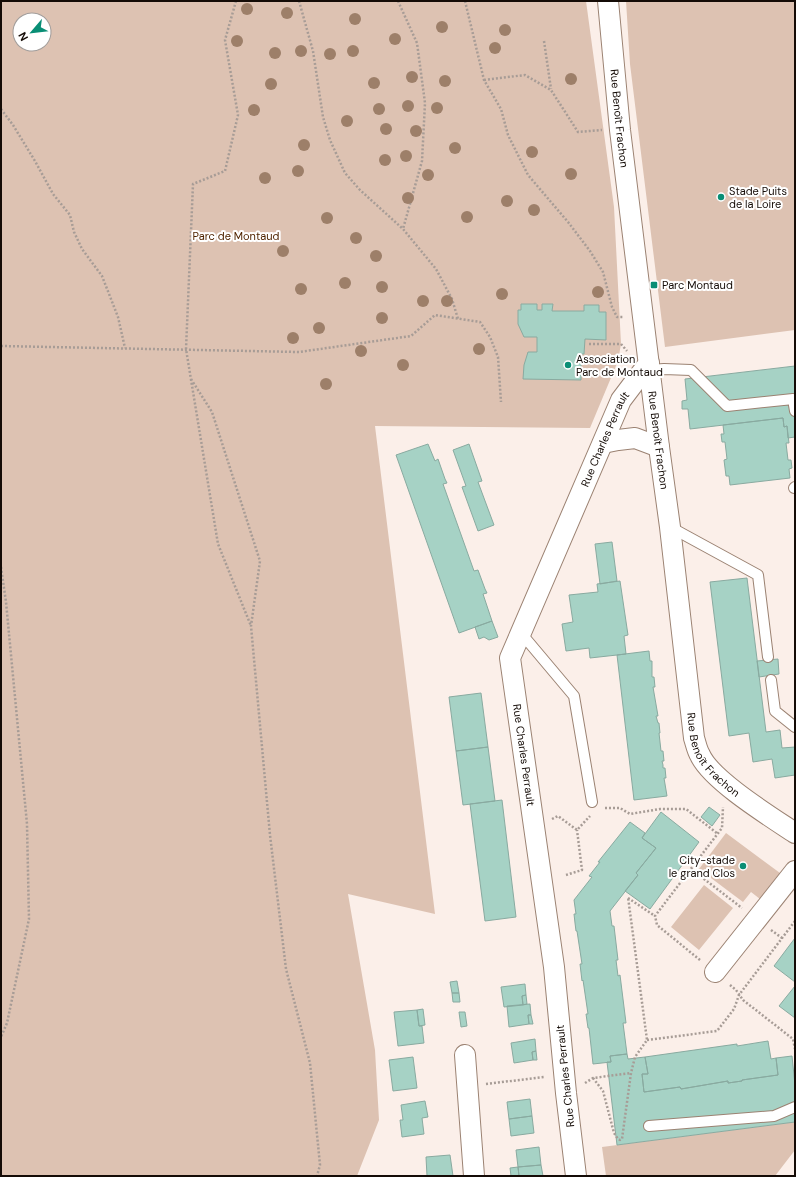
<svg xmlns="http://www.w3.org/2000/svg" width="796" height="1177" font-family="'DM Sans',sans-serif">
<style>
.green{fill:#ddc2b2;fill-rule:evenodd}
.building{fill:#a6d2c5;stroke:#89aaa0}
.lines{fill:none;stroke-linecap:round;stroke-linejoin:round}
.service-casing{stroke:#9b8272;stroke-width:12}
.minor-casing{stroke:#9b8272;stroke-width:22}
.path{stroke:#a79c96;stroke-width:2.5;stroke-dasharray:2 2;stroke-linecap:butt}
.service{stroke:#fff;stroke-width:10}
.minor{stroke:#fff;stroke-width:20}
.tree{fill:#9d7f69}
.poi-dot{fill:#098e75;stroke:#fff;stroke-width:1.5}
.labels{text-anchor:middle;stroke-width:4;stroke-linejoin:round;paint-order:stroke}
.street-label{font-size:11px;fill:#140b06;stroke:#fff}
.poi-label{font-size:11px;fill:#140b06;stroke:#fff;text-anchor:start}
.park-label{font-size:11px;fill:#502400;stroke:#fff}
</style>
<rect width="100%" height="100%" fill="#fbefe9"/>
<path class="green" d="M1 1H586L614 207 621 344 618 361 590 428 375 426 435 914 348 894 375 1050 379 1120 357 1176H1ZM20 20H44V44H20Z
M626 1H795V330L665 347 630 64Z
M726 833 780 873 760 899 751 892 743 902 699 869Z
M704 885 733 908 699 950 671 927Z
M795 1122V1150L775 1176H606L602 1147Z"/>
<path class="building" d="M521 304H537V310H542V304H553L552 311H584V305H599V312H606V340L585 339 584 354H581V380L523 379 524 365 528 352H537V337H524L518 324V310H521Z
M795 366V437L788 438 787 426 784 427 783 418 690 429 688 409H682V401L687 400 685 379Z
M783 418 784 427 787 426 789 443H786L788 460H791L792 468 789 469 790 478 730 485 729 476H726L724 460 727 459 725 442H722L721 434H724L723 425Z
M428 444 435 461 438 459 445 479 447 483 443 484 474 571 478 570 485 589 487 593 483 594 492 621 459 633 396 455Z
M469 444 482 481 478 482 494 525 478 531 462 487 466 486 453 450Z
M612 542 617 581 600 584 595 544Z
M747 578 766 732 780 730 782 748 795 747V775L775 778 772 759 753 762 749 733 729 736 710 582Z
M620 581 628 635 624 636 626 654 590 658 589 648 566 651 562 624 573 622 569 595 598 592 597 584Z
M492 621 498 637 489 640 484 637 479 639 475 627Z
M649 651 650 661H652V677H654L655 687H653L658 716H656L658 723H659L660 733H659L661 751H663L664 761H662L663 765V768H665L666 778H664L667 796 634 800 617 655Z
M778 659 779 674 759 677 757 661Z
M481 693 488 747 456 751 449 697Z
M488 747 495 801 463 805 456 751Z
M502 800 516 917 485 921 470 804Z
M709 807 720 815 712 826 701 817Z
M661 812 699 842 650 909 625 891 638 875 636 873 656 848 642 838Z
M630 822 645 833 642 838 656 848 636 873 638 875 610 911 612 926H614L618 960H616L618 976 620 975 626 1023H623L627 1054 610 1056 611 1062 593 1064 589 1028H588L586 1014H588L583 980 582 981 580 964H582L577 931H576L575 923 574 914H576L574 900 592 877 589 876 600 862H598Z
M795 938V982L774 966Z
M457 981 459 993H452L450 982Z
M525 984 526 995 522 996 523 1005 504 1007 501 987Z
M795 986V1018L779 1006Z
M452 993H459L460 1002H453Z
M526 995 527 1004 523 1005 522 996Z
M530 1004 531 1015H528L529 1024 509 1027 507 1006Z
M423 1009 425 1025 419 1026 417 1010Z
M417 1010 419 1026H422L424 1043 398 1046 394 1012Z
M459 1012H465L467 1026 461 1027Z
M528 1015H531L533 1024H529Z
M535 1039 536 1051 532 1052 533 1060 514 1063 511 1043Z
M768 1041 771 1059 776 1058 778 1075 742 1080V1081L728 1083V1081L681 1089 680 1087 644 1092 642 1074H648L645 1057 737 1044V1046Z
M536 1051 537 1060H533L532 1052Z
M627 1054 628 1059 645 1057 648 1074H642L644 1092 680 1087 681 1089 728 1081V1083L742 1081V1080L778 1075 776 1058 792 1056 795 1085V1122L617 1145 607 1062H611L610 1056Z
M413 1057 417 1088 393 1091 389 1060Z
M530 1099 532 1116 509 1119 507 1102Z
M425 1101 428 1117 422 1118 424 1134 402 1137 400 1120H403L401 1105Z
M532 1116 534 1133 511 1136 509 1119Z
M539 1147 541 1165 518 1167 516 1150Z
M450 1155 453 1176H427L426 1157Z
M541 1165 543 1176H519L518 1167Z
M518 1167 519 1176H511L510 1168Z"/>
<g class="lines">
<g class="service-casing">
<path id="service" d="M650 370 664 369 691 370 727 406 793 399 795 411
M794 488 795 487
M670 527 758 575 768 657
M521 633 574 696 592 802
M771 680 775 711 795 727
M649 1126 774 1116 795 1107"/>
</g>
<g class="minor-casing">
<g id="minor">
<path id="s1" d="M608 1 620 130 659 447 670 527 694 738C696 744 697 750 700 755 711 780 771 817 795 833"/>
<path d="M603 443 618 440 635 438 659 447"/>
<path d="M715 972 795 871"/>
<path d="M465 1055 474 1176"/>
<path id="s2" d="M576 1176 566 1093 554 967 510 658 621 400 649 363"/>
</g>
</g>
<path class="path" d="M236 1 225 40 238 115 225 171 193 184 186 349 218 544 251 626
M299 1 313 51 323 117 330 140 345 173 360 190 403 229 436 269 452 299 458 319
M398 1 417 43 425 103 422 161 403 229
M465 1 484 80 501 109 508 135 528 175 568 222 590 251 603 272 612 307 617 317H623
M544 41 551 89
M484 80 525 75 551 90 578 132 602 130
M1 109 13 125 35 161 53 194 70 215 74 232 82 249 102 276 118 317 125 348
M589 344H621L627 351
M1 346 299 352 411 336 435 315 480 322 490 337 498 357 501 402
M191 379 212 412 260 561 251 626 270 835 286 969 310 1063 320 1165 317 1176
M1 567 6 602 27 824 29 919 7 1023 1 1037
M605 808H620L630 814 660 809H686L718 834
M552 819 558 816 577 830 590 816
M691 869 742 908
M566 875 582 870 577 830
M628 898 655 916
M771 930 782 938
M700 960 657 925 655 916 722 828 723 807
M730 985 736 990 743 1000 793 1039 795 1049
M647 1040 717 1031 734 1009 739 995 795 921
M593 1078 603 1091 614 1133 618 1139 620 1140 622 1139 631 1073 635 1057 647 1040 628 897
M585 1083 593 1078 631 1073
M486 1084 544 1077"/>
<use href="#service" class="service"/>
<use href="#minor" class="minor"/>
</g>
<g class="tree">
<circle cx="247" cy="9" r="6"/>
<circle cx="287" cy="13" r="6"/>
<circle cx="355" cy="19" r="6"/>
<circle cx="442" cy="27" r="6"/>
<circle cx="505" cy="30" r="6"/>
<circle cx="395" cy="39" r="6"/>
<circle cx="237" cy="41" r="6"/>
<circle cx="495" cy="48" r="6"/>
<circle cx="301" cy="51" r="6"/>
<circle cx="353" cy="51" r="6"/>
<circle cx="275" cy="53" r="6"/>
<circle cx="330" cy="54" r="6"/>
<circle cx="412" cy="77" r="6"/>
<circle cx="571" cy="79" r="6"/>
<circle cx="445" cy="81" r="6"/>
<circle cx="374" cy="83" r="6"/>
<circle cx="271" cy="84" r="6"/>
<circle cx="408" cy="106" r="6"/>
<circle cx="437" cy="108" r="6"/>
<circle cx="379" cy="109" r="6"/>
<circle cx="254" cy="110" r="6"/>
<circle cx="347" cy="121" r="6"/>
<circle cx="386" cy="129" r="6"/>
<circle cx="416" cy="131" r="6"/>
<circle cx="304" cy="145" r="6"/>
<circle cx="455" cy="148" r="6"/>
<circle cx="532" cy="152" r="6"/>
<circle cx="406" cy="156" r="6"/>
<circle cx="385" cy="160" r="6"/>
<circle cx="298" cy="171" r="6"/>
<circle cx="571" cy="174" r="6"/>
<circle cx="428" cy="175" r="6"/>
<circle cx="265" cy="178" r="6"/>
<circle cx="408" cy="198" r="6"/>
<circle cx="507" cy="201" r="6"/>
<circle cx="534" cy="210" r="6"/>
<circle cx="467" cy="217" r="6"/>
<circle cx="327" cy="218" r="6"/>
<circle cx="356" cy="238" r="6"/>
<circle cx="283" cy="251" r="6"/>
<circle cx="376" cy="256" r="6"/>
<circle cx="345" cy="283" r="6"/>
<circle cx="382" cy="287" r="6"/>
<circle cx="301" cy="289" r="6"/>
<circle cx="598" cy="292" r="6"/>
<circle cx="502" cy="294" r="6"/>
<circle cx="423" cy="301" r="6"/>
<circle cx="447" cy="301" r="6"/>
<circle cx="382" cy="318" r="6"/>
<circle cx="319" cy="328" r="6"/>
<circle cx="293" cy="338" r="6"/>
<circle cx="479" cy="349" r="6"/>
<circle cx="361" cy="351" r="6"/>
<circle cx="403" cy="365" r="6"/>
<circle cx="326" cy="384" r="6"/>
</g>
<g class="poi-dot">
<circle cx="721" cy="197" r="4"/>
<rect x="650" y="281" width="8" height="8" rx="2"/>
<circle cx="568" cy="365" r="4"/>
<circle cx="743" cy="866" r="4"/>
</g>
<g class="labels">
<g class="street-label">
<text dy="4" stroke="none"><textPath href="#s1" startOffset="118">Rue Benoît Frachon</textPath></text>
<text dy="4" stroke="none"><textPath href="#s2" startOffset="761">Rue Charles Perrault</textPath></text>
<text dy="4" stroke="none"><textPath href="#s1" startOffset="442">Rue Benoît Frachon</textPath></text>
<text dy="4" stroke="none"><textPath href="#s1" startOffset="766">Rue Benoît Frachon</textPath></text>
<text transform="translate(524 755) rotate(82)" y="4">Rue Charles Perrault</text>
<text transform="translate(565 1076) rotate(-96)" y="4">Rue Charles Perrault</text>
</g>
<g class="poi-label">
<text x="729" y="195">Stade Puits<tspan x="729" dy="13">de la Loire</tspan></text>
<text x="662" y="289">Parc Montaud</text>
<text x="576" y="363">Association<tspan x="576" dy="13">Parc de Montaud</tspan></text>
<text x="735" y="864" text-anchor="end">City-stade<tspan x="735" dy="13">le grand Clos</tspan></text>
</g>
<g class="park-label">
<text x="236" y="240">Parc de Montaud</text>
</g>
</g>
<rect width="796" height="1177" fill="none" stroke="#140b06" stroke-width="4"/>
<g transform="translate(32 32) rotate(242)"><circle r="19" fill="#ffffff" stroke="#a19d9b"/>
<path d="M0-3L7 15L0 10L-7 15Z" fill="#098e75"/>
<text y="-6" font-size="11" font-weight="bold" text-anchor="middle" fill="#140b06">N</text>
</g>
</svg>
